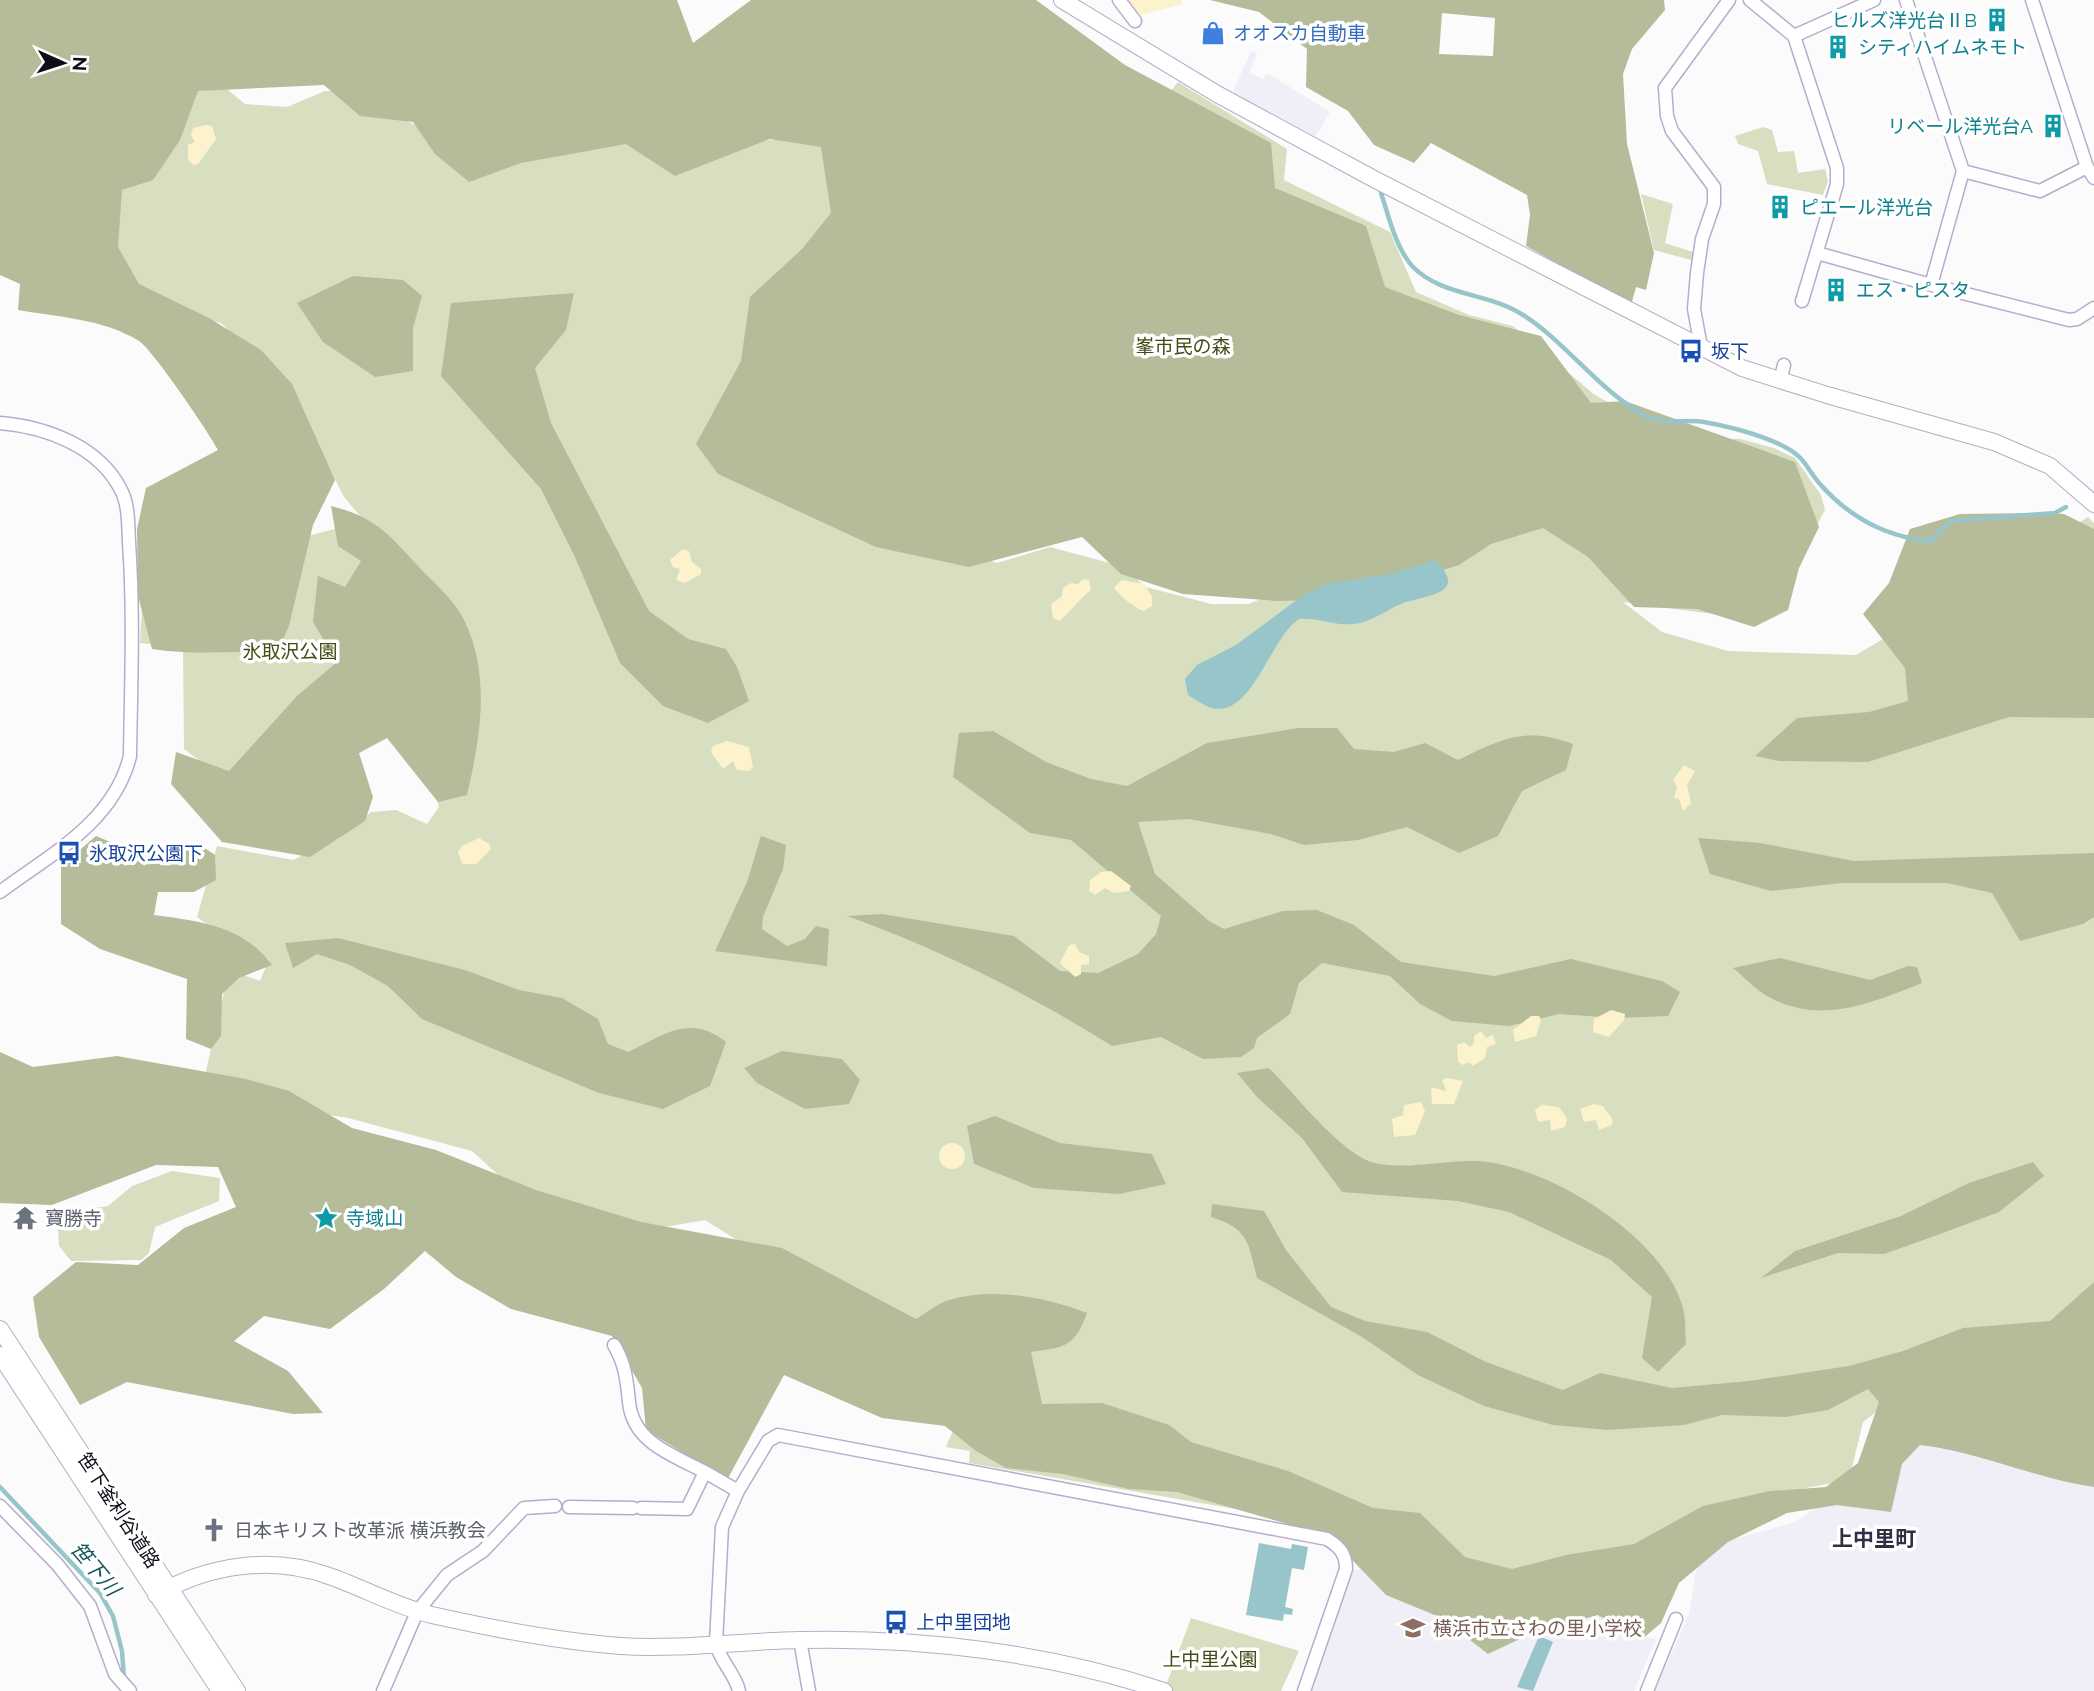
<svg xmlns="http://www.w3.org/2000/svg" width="2094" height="1691" font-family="Raleway,'Noto Sans JP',sans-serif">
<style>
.built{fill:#f0eef6}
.green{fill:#d7dfc0}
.forest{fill:#b4bc9a;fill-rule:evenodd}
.sand{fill:#fcf2cc}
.water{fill:#97c5ca}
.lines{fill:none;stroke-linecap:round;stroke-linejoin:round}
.stream{stroke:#97c5ca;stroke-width:4.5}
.minor-casing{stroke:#b5adcb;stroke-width:15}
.tertiary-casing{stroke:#b5adcb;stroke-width:18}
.minor{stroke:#fff;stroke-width:12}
.tertiary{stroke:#fff;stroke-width:16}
.labels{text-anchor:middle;stroke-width:7;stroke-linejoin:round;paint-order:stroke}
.culture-label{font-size:19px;fill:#0d838f;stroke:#fff;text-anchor:start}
.shop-label{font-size:19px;fill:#366cbe;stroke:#fff;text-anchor:start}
.park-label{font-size:19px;fill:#424c14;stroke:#fff}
.transit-label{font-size:19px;fill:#164399;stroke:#fff;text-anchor:start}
.worship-label{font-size:19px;fill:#5b616d;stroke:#fff;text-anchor:start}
.street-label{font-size:19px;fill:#100d17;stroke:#fff}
.education-label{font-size:19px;fill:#785e54;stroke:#fff;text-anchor:start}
.neighbourhood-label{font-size:21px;font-weight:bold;fill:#342d44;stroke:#fff}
.water-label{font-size:21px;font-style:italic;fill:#16565d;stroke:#fff}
</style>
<rect width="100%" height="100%" fill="#fbfbfb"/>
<path class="built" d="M1251 51 1257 54 1249 73 1263 79 1267 73 1330 112 1314 139 1232 94Z
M1933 1431 2094 1482V1691H1655L1689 1614 1697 1564 1704 1547 1793 1523Z
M1374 1564 1552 1624 1618 1612 1621 1632 1656 1639 1634 1691H1311L1353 1571Z"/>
<path class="green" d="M1178 82 1287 149 1284 180 1390 232 1416 292 1469 315 1513 326 1595 395 1671 437 1740 439 1774 448 1795 458 1821 495 1825 510 1766 621 1623 602 1662 632 1728 651 1856 655 2088 517 2094 523V1378L1900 1394 1863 1422 1849 1480 1726 1503 1595 1592 1340 1527 969 1463 970 1451 946 1447 954 1428 756 1252 705 1220 641 1231 509 1185 472 1151 348 1118 221 1098 206 1071 229 970 260 981 269 960 230 942 197 917 217 846 293 860 338 839 371 812 396 810 427 824 439 807 372 530 344 497 288 387 221 323 146 303 91 226 191 84 222 85 245 104 287 107 325 91 366 90 391 112 424 130 582 125 712 149 795 136 831 146 883 528 997 563 1050 547 1121 566 1146 587 1211 604H1249L1341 565 1112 164Z
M1763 127 1772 130 1778 152 1794 151 1798 173 1825 169 1828 181 1823 195 1767 184 1758 151 1738 144 1735 136Z
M1641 194 1673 204 1665 243 1696 253 1695 261 1654 250Z
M350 525 391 603 331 766 214 772 184 749 183 647 140 643 142 605 210 561Z
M172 1171 220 1178 219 1201 155 1227 149 1253 141 1260 71 1261 59 1246 57 1214 108 1206 132 1186Z
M1191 1618 1299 1651 1281 1691H1164Z"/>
<path class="forest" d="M0 0H677L693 43 751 0H1036L1125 65 1271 143 1275 188 1366 226 1385 287 1459 315 1541 336 1591 403 1625 401 1795 462 1819 527 1799 568 1788 610 1754 627 1697 609 1634 607 1588 557 1543 528 1491 544 1459 565 1351 599 1278 601 1183 594 1121 574 1082 537 969 567 876 547 718 474 696 444 741 361 750 297 802 249 831 213 821 147 770 139 675 176 626 144 521 163 469 182 435 154 413 122 360 116 324 85 198 91 180 140 153 180 122 190 118 247 139 284 209 318 261 350 292 384 335 480 313 525 289 626 277 653C235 650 194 656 152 649L138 596 137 529 146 488 218 450C210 434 152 349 139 341 104 319 58 317 18 310L20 284 0 275Z
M1210 0H1664L1665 10 1632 49 1623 74 1627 144 1654 253 1646 290 1636 287 1631 305 1526 246 1530 215 1527 195 1431 143 1414 163 1374 145 1348 111 1306 87 1307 49 1259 12ZM1442 13 1495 18 1493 56 1439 54Z
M353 276 403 280 422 296 413 328V371L375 377 323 342 297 303Z
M574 293 566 330 535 368 551 423 649 611 688 639 726 649 737 667 749 701 708 723 663 706 620 663 575 557 541 489 441 376 451 303Z
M331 506C373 516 388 533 417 565 432 581 456 601 465 622 491 677 480 739 467 795L438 802 387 738 359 753 373 797 365 821 310 857 222 842 171 784 176 752 229 771 297 696 337 662 313 622 318 576 345 587 361 561 338 546Z
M2039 513 2064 514 2094 529V718L2009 717 1868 762 1779 761 1755 756 1797 718 1869 712 1908 701 1905 668 1863 614 1889 583 1910 529 1960 514Z
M1299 728H1337L1354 749 1394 752 1425 743 1458 760C1500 739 1526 726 1573 744L1566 770 1522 791 1498 836 1459 853 1407 827 1358 840 1304 845 1271 834 1189 819 1138 822 1155 874 1209 921 1224 929 1283 911 1317 910 1354 925 1401 962 1494 976 1571 959 1662 981 1680 992 1668 1016 1617 1018 1559 1014 1509 1026 1452 1021 1420 1004 1390 976 1322 963 1299 983 1290 1014 1257 1038 1254 1048 1241 1057 1203 1059 1161 1037 1112 1046C1033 996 935 947 847 916L882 914 1014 936 1060 971 1098 973 1138 954 1156 934 1161 916 1071 840 1030 833 953 777 959 733 993 731 1046 762 1091 779 1127 786 1207 743Z
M96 836 132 851 196 842 215 855 216 880 194 892H158L154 915C199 921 244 926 272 965L239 978 222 994 221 1036 211 1049 186 1039 187 979 100 949 61 924V866Z
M761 836 786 845 783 869 763 917 762 929 787 946 805 939 816 926 829 929 827 966 715 951 747 882Z
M1698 838 1760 843 1854 861 2094 853V917L2083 924 2020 941 1992 893 1947 883H1841L1771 891 1710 874Z
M338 938 465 970 519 990 562 998 598 1019 608 1044 628 1052C663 1035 691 1013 726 1042L710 1086 663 1109 599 1093 422 1019 388 986 350 965 317 954 293 968 285 943Z
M1780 958 1870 980 1908 966 1917 967 1922 983C1871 1003 1820 1026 1767 996 1755 989 1744 977 1733 968Z
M782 1051 842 1059 860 1080 849 1104 805 1109 757 1083 744 1068Z
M0 1052 33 1067 117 1056 246 1079 289 1091 352 1128 436 1150 536 1190 641 1222 782 1248 916 1319C926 1313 938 1303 949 1300 993 1287 1046 1297 1087 1313 1074 1348 1065 1347 1031 1352L1042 1404 1102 1403 1169 1425 1191 1442 1288 1471 1373 1508 1420 1513 1465 1557 1512 1569 1566 1555 1634 1544 1703 1506 1770 1491 1826 1487 1858 1463 1879 1402 1868 1389 1828 1410 1785 1417 1722 1415 1684 1425 1607 1430 1553 1425 1484 1406 1418 1375 1362 1337 1257 1278C1248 1242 1249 1229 1211 1217L1212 1204 1264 1211 1286 1250 1331 1307 1365 1321 1427 1332 1486 1362 1563 1390 1600 1373 1672 1388 1749 1381 1849 1366 1903 1351 1963 1328 2050 1321 2094 1282V1487C2034 1478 1979 1452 1920 1445L1902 1464 1891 1512 1837 1505 1787 1513 1728 1542 1679 1583 1661 1623 1640 1641 1598 1615 1530 1634 1488 1654 1442 1618 1386 1595 1329 1536 1177 1492 1129 1489 1063 1474 1006 1468 976 1451 945 1426 882 1418 784 1375 727 1480 646 1430 642 1388 612 1336 511 1309 456 1277 425 1251 384 1289 330 1329 264 1316 234 1341 288 1371 323 1413 293 1414 127 1382 80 1405 39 1337 33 1297 76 1262 138 1265 184 1228 236 1207 218 1167 156 1165 52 1205 0 1203Z
M1269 1068C1294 1093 1343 1156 1375 1163 1407 1170 1443 1160 1476 1161 1545 1164 1659 1234 1681 1302 1686 1314 1685 1331 1686 1344L1658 1372 1642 1358 1652 1297 1611 1260 1509 1212 1458 1201 1342 1192 1302 1138 1257 1097 1237 1073Z
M995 1116 1060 1143 1152 1154 1166 1184 1119 1194 1034 1188 974 1164 967 1126Z
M2033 1162 2044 1176 1999 1212 1932 1237 1884 1254 1838 1253 1761 1278 1795 1251 1901 1216 1969 1183Z"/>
<path class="sand" d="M1128 0H1182V4L1141 15Z
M206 125 212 126 216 139 198 164 193 165 188 159V145L195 142 191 135 193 128Z
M683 549 689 551 692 562 701 569V574L685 583 676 580 680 569 673 567 670 560Z
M1083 579 1089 580 1091 590C1078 600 1072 611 1059 621L1053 618 1051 604 1062 596 1063 588 1071 583 1078 584Z
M1122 580 1144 584 1152 596V606L1144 611C1136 609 1117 594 1114 587Z
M727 741 749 747 753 767 749 771 737 770 733 761 723 769 711 752 713 746Z
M1684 765 1695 771 1687 785 1691 803 1683 811 1679 799 1674 798 1677 787 1673 780Z
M479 838 489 844 491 849 476 864H462L458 852 462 846Z
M1111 871 1131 886 1129 891 1114 893 1105 888 1095 895 1089 891 1090 880 1101 872Z
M1075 944 1079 952 1089 956V964L1081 965V974L1075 977 1060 963 1069 945Z
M1611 1010 1625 1014 1624 1020 1609 1037 1593 1032 1594 1019Z
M1531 1016H1539L1541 1020 1536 1036 1515 1042 1513 1030Z
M1481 1031 1486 1038 1493 1035 1496 1044 1487 1047 1485 1058 1473 1066 1469 1062 1463 1065 1458 1062 1457 1045 1464 1042 1470 1047 1474 1043V1036Z
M1447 1078 1463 1081 1454 1104H1432L1431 1087 1446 1091 1442 1080Z
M1421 1102 1425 1111 1415 1135 1394 1137 1392 1119 1403 1115 1404 1105Z
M1594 1104 1603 1106 1613 1120 1612 1125 1599 1130 1596 1120 1584 1122 1580 1109Z
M1542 1105 1559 1107 1567 1118 1565 1127 1551 1131 1550 1120 1538 1122 1535 1110Z
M939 1156a13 13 0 1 1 26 0a13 13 0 1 1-26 0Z"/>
<path class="water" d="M1435 560C1472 596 1421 595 1401 604 1384 611 1371 623 1352 624 1334 626 1317 617 1299 619 1270 638 1252 718 1212 708 1204 706 1195 699 1188 695L1185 679 1197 665 1236 645 1302 596 1326 584 1390 574Z
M1259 1543 1291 1549 1292 1544 1308 1547 1304 1570 1292 1568 1285 1607 1293 1609 1292 1615 1284 1614 1283 1621 1246 1615Z
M1539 1636 1553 1642 1533 1691 1517 1687Z"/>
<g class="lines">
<path class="stream" d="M1381 193C1389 217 1395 246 1412 266 1442 297 1488 292 1523 315 1567 343 1599 391 1646 416 1664 425 1685 419 1704 422 1731 427 1760 434 1785 447 1806 458 1806 468 1820 484 1850 518 1885 537 1930 541L1951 521 2055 513 2066 507
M0 1487 100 1593 113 1616 122 1651 124 1679"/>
<g class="minor-casing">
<path id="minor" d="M1119 0 1135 21
M1750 0 1794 36 1837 168V184L1802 301
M1906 0 1963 171 1931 285 2069 320 2077 319 2094 308
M2032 0 2087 167 2094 178
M1794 36 1874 0
M1963 171 2040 191 2087 167
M1817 253 1931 285
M1701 347 1694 309 1697 273 1702 239 1714 204V187L1672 131 1667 116 1665 88 1729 0
M1780 381 1784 365
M0 423C46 427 99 446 121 490 129 505 128 525 129 542 134 613 131 685 130 756 114 822 51 854 0 892
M614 1345C625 1363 627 1381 629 1402 633 1443 673 1455 705 1472
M0 1506 57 1564 90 1606 115 1674 130 1691
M569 1507 633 1508
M641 1508 687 1509 705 1472 738 1491
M800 1640 809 1691
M383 1691 417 1612 447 1575 483 1551 524 1508 555 1506
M739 1691C735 1673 720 1662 716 1643L722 1527 738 1491 768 1441 778 1435 1327 1539C1340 1547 1346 1554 1346 1569L1304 1691
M1647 1691 1676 1619"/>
</g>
<g class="tertiary-casing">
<path id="tertiary" d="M1062 0 1217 94 1374 179 1742 368 1827 395 1994 442 2050 466 2094 504
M0 1329 237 1691
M0 1355 220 1691
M156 1595C208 1565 271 1555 329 1576 364 1588 397 1607 432 1615 494 1629 557 1641 620 1646 680 1650 740 1641 800 1640 921 1637 1049 1653 1164 1691"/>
</g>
<use href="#minor" class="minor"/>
<use href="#tertiary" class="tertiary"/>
</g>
<defs>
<g id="building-bare" transform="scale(1.89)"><path d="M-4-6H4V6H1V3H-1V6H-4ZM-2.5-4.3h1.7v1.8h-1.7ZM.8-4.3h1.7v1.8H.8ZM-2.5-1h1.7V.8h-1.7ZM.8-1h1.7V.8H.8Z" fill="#0f9aa8" stroke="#fff" stroke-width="2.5" paint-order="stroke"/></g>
<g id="shop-bare" transform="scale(1.89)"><path d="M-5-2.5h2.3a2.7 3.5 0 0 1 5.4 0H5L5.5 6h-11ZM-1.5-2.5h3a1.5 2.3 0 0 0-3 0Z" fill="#3f7fe0" stroke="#fff" stroke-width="2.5" paint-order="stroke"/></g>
<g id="bus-bare" transform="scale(1.89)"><path d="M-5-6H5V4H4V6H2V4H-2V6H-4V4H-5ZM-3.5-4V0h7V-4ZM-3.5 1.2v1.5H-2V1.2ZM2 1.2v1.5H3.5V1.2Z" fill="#1a4fb4" stroke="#fff" stroke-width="2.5" paint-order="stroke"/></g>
<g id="temple-bare" transform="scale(1.89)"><path d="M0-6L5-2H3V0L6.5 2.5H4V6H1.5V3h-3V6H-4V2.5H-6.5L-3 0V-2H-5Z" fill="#6b7280" stroke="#fff" stroke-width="2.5" paint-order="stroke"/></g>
<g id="sight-bare" transform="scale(1.89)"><path d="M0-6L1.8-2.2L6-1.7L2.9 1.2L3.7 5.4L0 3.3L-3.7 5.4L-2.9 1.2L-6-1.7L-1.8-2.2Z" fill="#0f9aa8" stroke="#fff" stroke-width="2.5" paint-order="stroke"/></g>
<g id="church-bare" transform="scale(1.89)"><path d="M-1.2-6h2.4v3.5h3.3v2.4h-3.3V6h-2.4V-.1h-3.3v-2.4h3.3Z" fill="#6b7280" stroke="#fff" stroke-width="2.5" paint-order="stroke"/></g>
<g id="school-bare" transform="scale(1.89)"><path d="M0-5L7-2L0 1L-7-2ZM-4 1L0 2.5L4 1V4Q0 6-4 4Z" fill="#8d6e63" stroke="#fff" stroke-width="2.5" paint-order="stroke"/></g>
</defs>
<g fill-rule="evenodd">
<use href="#building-bare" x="1997" y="20"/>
<use href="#shop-bare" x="1213" y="33"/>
<use href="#building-bare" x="1838" y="47"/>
<use href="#building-bare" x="2053" y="126"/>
<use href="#building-bare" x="1780" y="207"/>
<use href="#building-bare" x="1836" y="290"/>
<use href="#bus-bare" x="1691" y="351"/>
<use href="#bus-bare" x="69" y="853"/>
<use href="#temple-bare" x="25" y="1218"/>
<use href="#sight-bare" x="326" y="1218"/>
<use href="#church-bare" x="214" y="1530"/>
<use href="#bus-bare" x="896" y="1622"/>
<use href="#school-bare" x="1413" y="1628"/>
</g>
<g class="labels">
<g class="culture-label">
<text x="1977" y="27" text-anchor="end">ヒルズ洋光台ⅡB</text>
<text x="1858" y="54">シティハイムネモト</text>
<text x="2033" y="133" text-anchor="end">リベール洋光台A</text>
<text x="1800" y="214">ピエール洋光台</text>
<text x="1856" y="297">エス・ピスタ</text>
<text x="346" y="1225">寺域山</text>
</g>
<g class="shop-label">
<text x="1233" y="40">オオスカ自動車</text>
</g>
<g class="park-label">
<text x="1183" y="353">峯市民の森</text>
<text x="290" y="658">氷取沢公園</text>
<text x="1210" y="1666">上中里公園</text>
</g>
<g class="transit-label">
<text x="1711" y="358">坂下</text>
<text x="89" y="860">氷取沢公園下</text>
<text x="916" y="1629">上中里団地</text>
</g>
<g class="worship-label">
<text x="45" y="1225">寶勝寺</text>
<text x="234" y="1537">日本キリスト改革派 横浜教会</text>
</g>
<g class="street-label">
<text transform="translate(119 1510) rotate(57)" y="7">笹下釜利谷道路</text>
</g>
<g class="education-label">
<text x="1433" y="1635">横浜市立さわの里小学校</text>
</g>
<g class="neighbourhood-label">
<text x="1874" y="1546">上中里町</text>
</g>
<g class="water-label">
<text transform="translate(95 1569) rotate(50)" y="7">笹下川</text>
</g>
</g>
<g transform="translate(63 63) rotate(93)" stroke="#ffffff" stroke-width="5" paint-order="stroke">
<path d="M0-5L12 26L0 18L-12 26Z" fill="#100d17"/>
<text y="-10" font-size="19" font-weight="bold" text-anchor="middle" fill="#100d17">N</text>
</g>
</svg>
